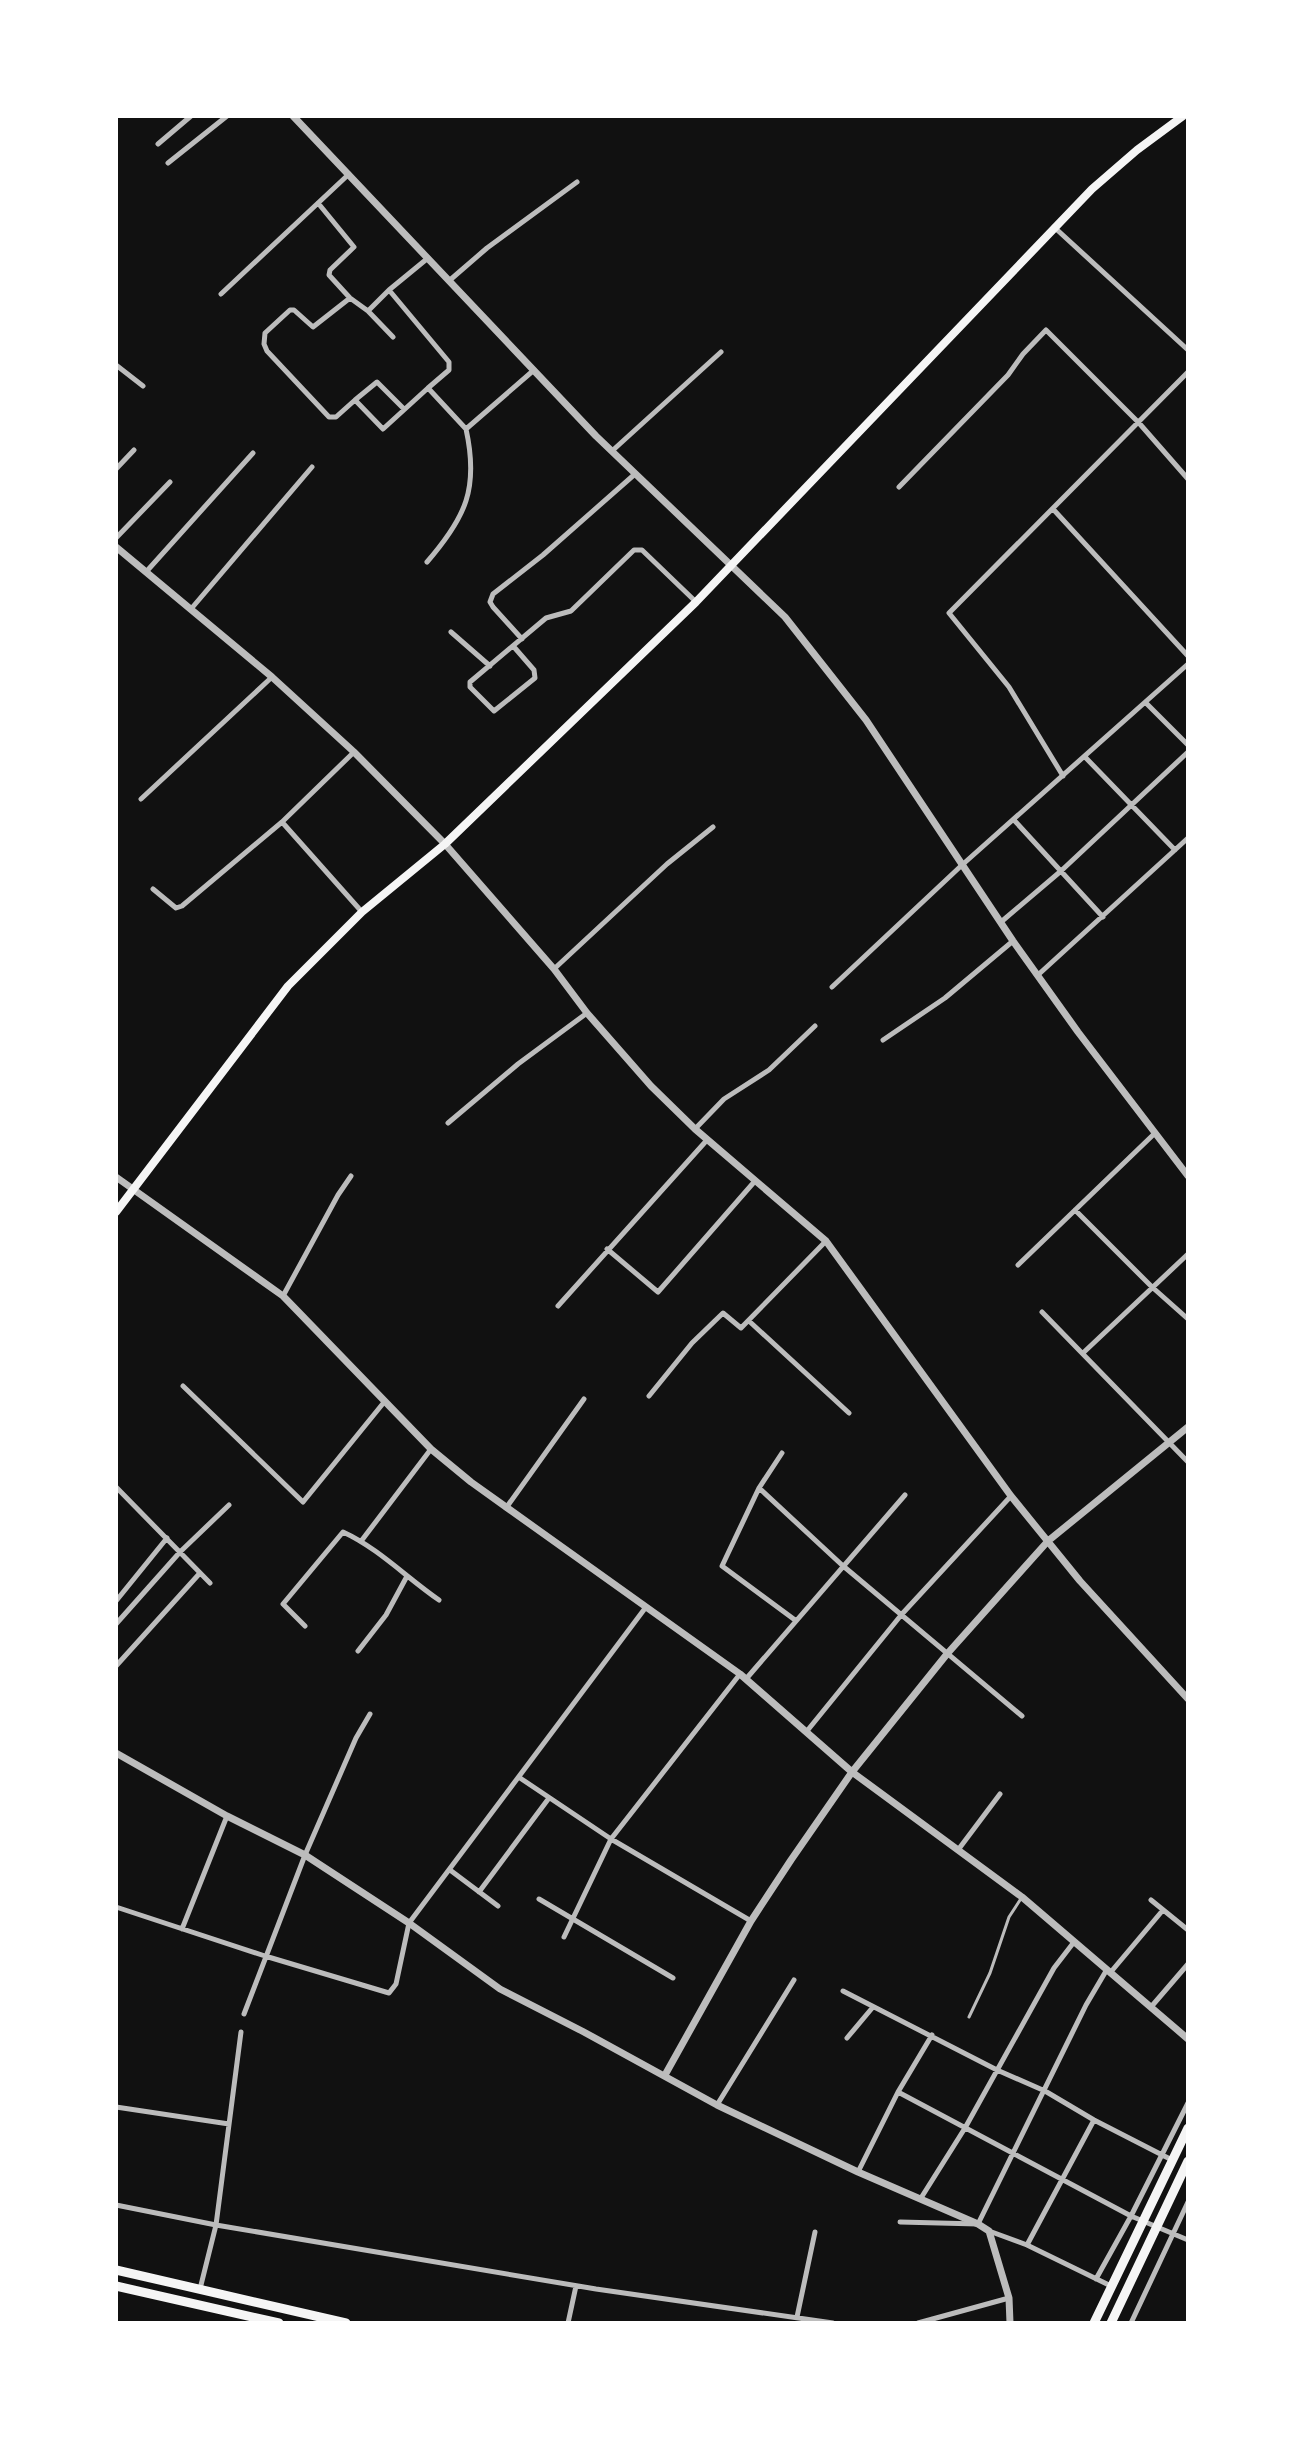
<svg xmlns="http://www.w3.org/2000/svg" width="1304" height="2439" font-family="'Fira Sans Condensed',sans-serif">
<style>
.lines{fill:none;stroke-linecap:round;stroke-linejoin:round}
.service{stroke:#bcbcbc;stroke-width:3}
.minor{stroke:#bcbcbc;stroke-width:5}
.tertiary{stroke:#bcbcbc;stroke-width:7}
.secondary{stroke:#f5f5f5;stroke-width:8}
.primary{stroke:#f5f5f5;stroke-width:9}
</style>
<rect width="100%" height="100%" fill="#111"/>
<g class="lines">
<path class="service" d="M969 2017 990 1973 1009 1917 1022 1897"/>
<path class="minor" d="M158 144 191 116
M168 163 227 116
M318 203 354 247 330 270 329 275 350 298 368 311 389 290
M1054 227 1188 350
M428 258 389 290 449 362V370L428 388 466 429 534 370
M450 280 487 248 577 182
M221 294 349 174
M350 298 313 327 294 310H290L265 333 264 344 267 351 329 417H336L355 400 383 429 428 388
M368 311 393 337
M116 365 143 386
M355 400 377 382 404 409
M612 451 721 352
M116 469 134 450
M899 487 1008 375 1023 354 1046 330 1139 423 1188 479
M1053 509 1188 656
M116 538 170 482
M427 562C466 517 479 488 466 429
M146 572 253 453
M191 609 312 467
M451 632 490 666
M522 639 493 607 490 602 493 594 543 555 635 474
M514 647 534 670 535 678 494 711 470 687V682L546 618 571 611 634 550H642L695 601
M1146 703 1188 745
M1085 757 1175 850
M1063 776 1009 687 949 613 1188 372
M141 799 272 677
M1014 820 1103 917
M282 822 362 912
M153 889 176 908 182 906 282 822 354 752
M1001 922 1061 871 1188 752
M554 969 667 864 713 827
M1039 974 1188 838
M832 987 962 865 1188 664
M883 1040 945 998 1013 941
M448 1123 518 1064 587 1013
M695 1129 724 1099 769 1070 815 1026
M1075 1210 1152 1287 1188 1319
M607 1249 658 1292 755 1181
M1018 1265 1154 1134
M283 1296 338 1195 351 1176
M558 1306 707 1140
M1042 1312 1188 1462
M749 1321 849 1413
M1083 1353 1188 1254
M183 1386 303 1502 385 1401
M649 1396 692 1343 723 1313 741 1328 826 1241
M782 1453 759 1488 722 1566 795 1620
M116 1487 210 1583
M759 1488 842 1565 1022 1716
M506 1508 584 1399
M362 1540 431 1449
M116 1601 167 1538
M116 1624 180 1552 229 1505
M305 1626 283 1604 343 1532C378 1548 407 1578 439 1600
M358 1651 386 1615 406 1578
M116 1666 200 1573
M746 1679 905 1495
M807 1731 902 1614 1011 1496
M520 1778 611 1839 751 1921
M958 1850 1000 1794
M450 1870 498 1906
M479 1892 549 1798
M539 1899 673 1978
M1151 1900 1188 1930
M116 1907 265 1956 389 1993 396 1984 409 1923 646 1607
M182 1929 227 1816
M564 1937 611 1839 740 1674
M1110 1973 1163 1910
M843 1991 997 2070 1045 2091 1094 2120 1172 2160
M1151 2007 1188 1964
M244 2014 305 1855 356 1738 370 1714
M847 2038 873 2007
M898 2092 1131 2216 1188 2240
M717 2105 794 1980
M116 2107 229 2124
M858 2172 898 2092 932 2035
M921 2198 965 2128 1054 1968 1074 1942
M116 2205 216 2225 596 2289 833 2323
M900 2222 978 2224 1086 2005 1106 1971
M989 2231 1027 2245 1111 2286
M1027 2245 1094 2120
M1096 2279 1131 2216 1188 2103
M200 2289 216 2225 241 2032
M797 2317 815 2232
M568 2323 576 2286
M918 2323 1009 2298
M1131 2323 1188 2202"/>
<path class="tertiary" d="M293 116 596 436 785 617 866 720 1013 941 1078 1032 1188 1176
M116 547 272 677 354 752 445 844 554 969 587 1013 651 1086 695 1129 826 1241 1011 1496 1080 1581 1188 1699
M116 1177 283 1296 431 1449 471 1482 740 1674 852 1772 1022 1897 1188 2039
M116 1753 227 1816 305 1855 409 1923 500 1989 582 2031 717 2105 858 2172 978 2224 989 2231 1009 2298 1010 2323
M665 2075 751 1921 791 1860 852 1772 947 1654 1048 1541 1188 1427"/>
<path class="secondary" d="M116 1212 288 986 362 912 445 844 696 602 1092 189 1137 150 1183 116"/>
<path class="primary" d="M116 2270 346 2323
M116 2286 279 2323
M1094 2323 1188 2128
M1111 2323 1188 2161"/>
</g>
<rect width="1304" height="2439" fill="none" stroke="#ffffff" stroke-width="236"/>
</svg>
